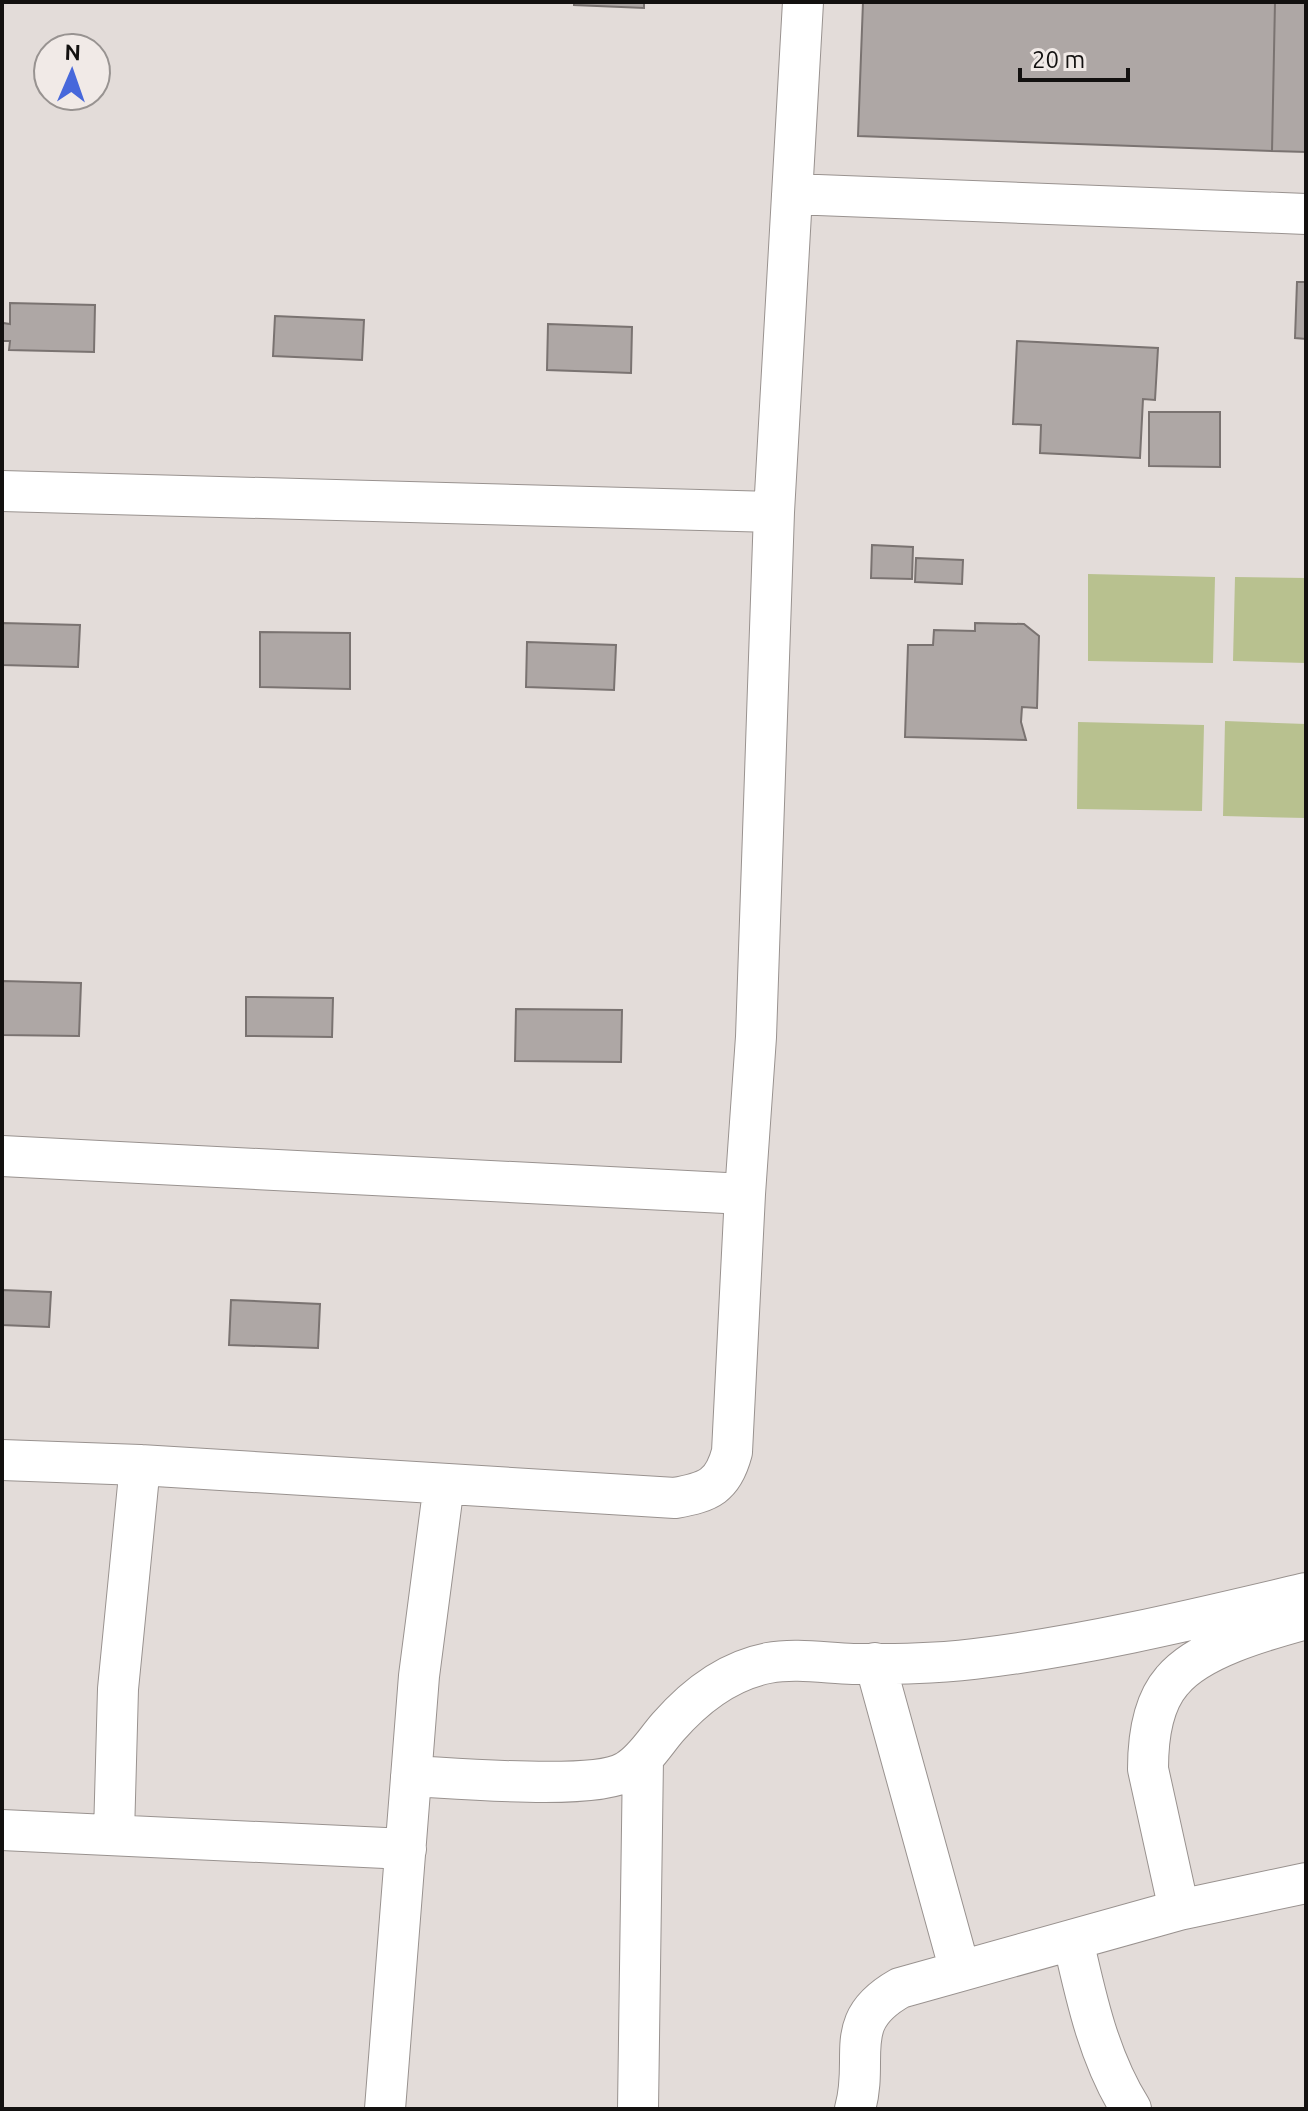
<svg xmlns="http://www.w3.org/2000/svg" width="1308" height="2111" font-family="Ubuntu,sans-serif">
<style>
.green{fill:#b8c18f}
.building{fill:#aea7a5;stroke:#7a7371;stroke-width:2}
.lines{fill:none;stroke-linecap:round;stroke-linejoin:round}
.street-casing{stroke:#99928f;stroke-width:42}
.street{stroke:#fff;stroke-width:40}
</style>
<rect width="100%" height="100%" fill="#e3dcd9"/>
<path class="green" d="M1088 574 1215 577 1213 663 1088 661Z
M1235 577 1306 578V663L1233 661Z
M1225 721 1306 724V818L1223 816Z
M1078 722 1204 725 1202 811 1077 809Z"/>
<path class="building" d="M574 2H644V8L574 5Z
M863 2H1275L1272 151 858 136Z
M1275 2H1306V152L1272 151Z
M1297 282H1306V339L1295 338Z
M10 303 95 305 94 352 9 350 10 341H3V323L10 324Z
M275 316 364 320 362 360 273 356Z
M548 324 632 327 631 373 547 370Z
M1017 341 1158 348 1155 400 1143 399 1140 458 1040 453 1041 425 1013 424Z
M1149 412H1220V467L1149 466Z
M872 545 913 547 912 579 871 578Z
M916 558 963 560 962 584 915 582Z
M2 623 80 625 78 667 2 665Z
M975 623 1024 624 1039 636 1037 708 1022 707 1021 722 1026 740 905 737 908 645H933L934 630 975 631Z
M260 632 350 633V689L260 687Z
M527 642 616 645 614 690 526 687Z
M2 981 81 983 79 1036 2 1035Z
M246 997 333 998 332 1037 246 1036Z
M516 1009 622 1010 621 1062 515 1061Z
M2 1290 51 1292 49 1327 2 1325Z
M231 1300 320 1304 318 1348 229 1345Z"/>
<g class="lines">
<g class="street-casing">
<path id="street" d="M792 194 1306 214
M2 491 774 512
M2 1156 745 1194
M2 1460 140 1465 675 1498C709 1492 723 1486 732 1452L745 1194 756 1037 774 512 803 2
M875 1663 960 1971
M411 1776C454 1778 596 1791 627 1771 644 1761 655 1742 668 1727 695 1696 727 1671 768 1663 795 1658 825 1663 853 1664 892 1664 934 1664 974 1659 1085 1646 1196 1619 1306 1593
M2 1830 406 1849
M114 1834 118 1689 140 1465
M1179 1910 1148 1769C1148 1739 1152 1704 1172 1681 1199 1648 1266 1630 1306 1619
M1073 1940C1086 1998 1099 2058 1131 2109
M385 2109 419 1676 444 1484
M638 2109 643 1758
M855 2109C870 2056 840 2022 900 1988L1179 1910 1306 1883"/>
</g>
<use href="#street" class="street"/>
</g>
<rect width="1308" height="2111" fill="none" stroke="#131110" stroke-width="8"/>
<g transform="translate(72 72) rotate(2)"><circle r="38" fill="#f1eae7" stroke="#989391" stroke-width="2"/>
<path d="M0-6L14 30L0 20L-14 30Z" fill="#4768db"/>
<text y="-12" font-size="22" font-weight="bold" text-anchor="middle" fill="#131110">N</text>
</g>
<path d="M1020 68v12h108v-12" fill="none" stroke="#131110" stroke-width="4"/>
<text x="1032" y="68" font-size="24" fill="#131110" stroke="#f1eae7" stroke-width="6" paint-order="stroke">20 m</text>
</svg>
